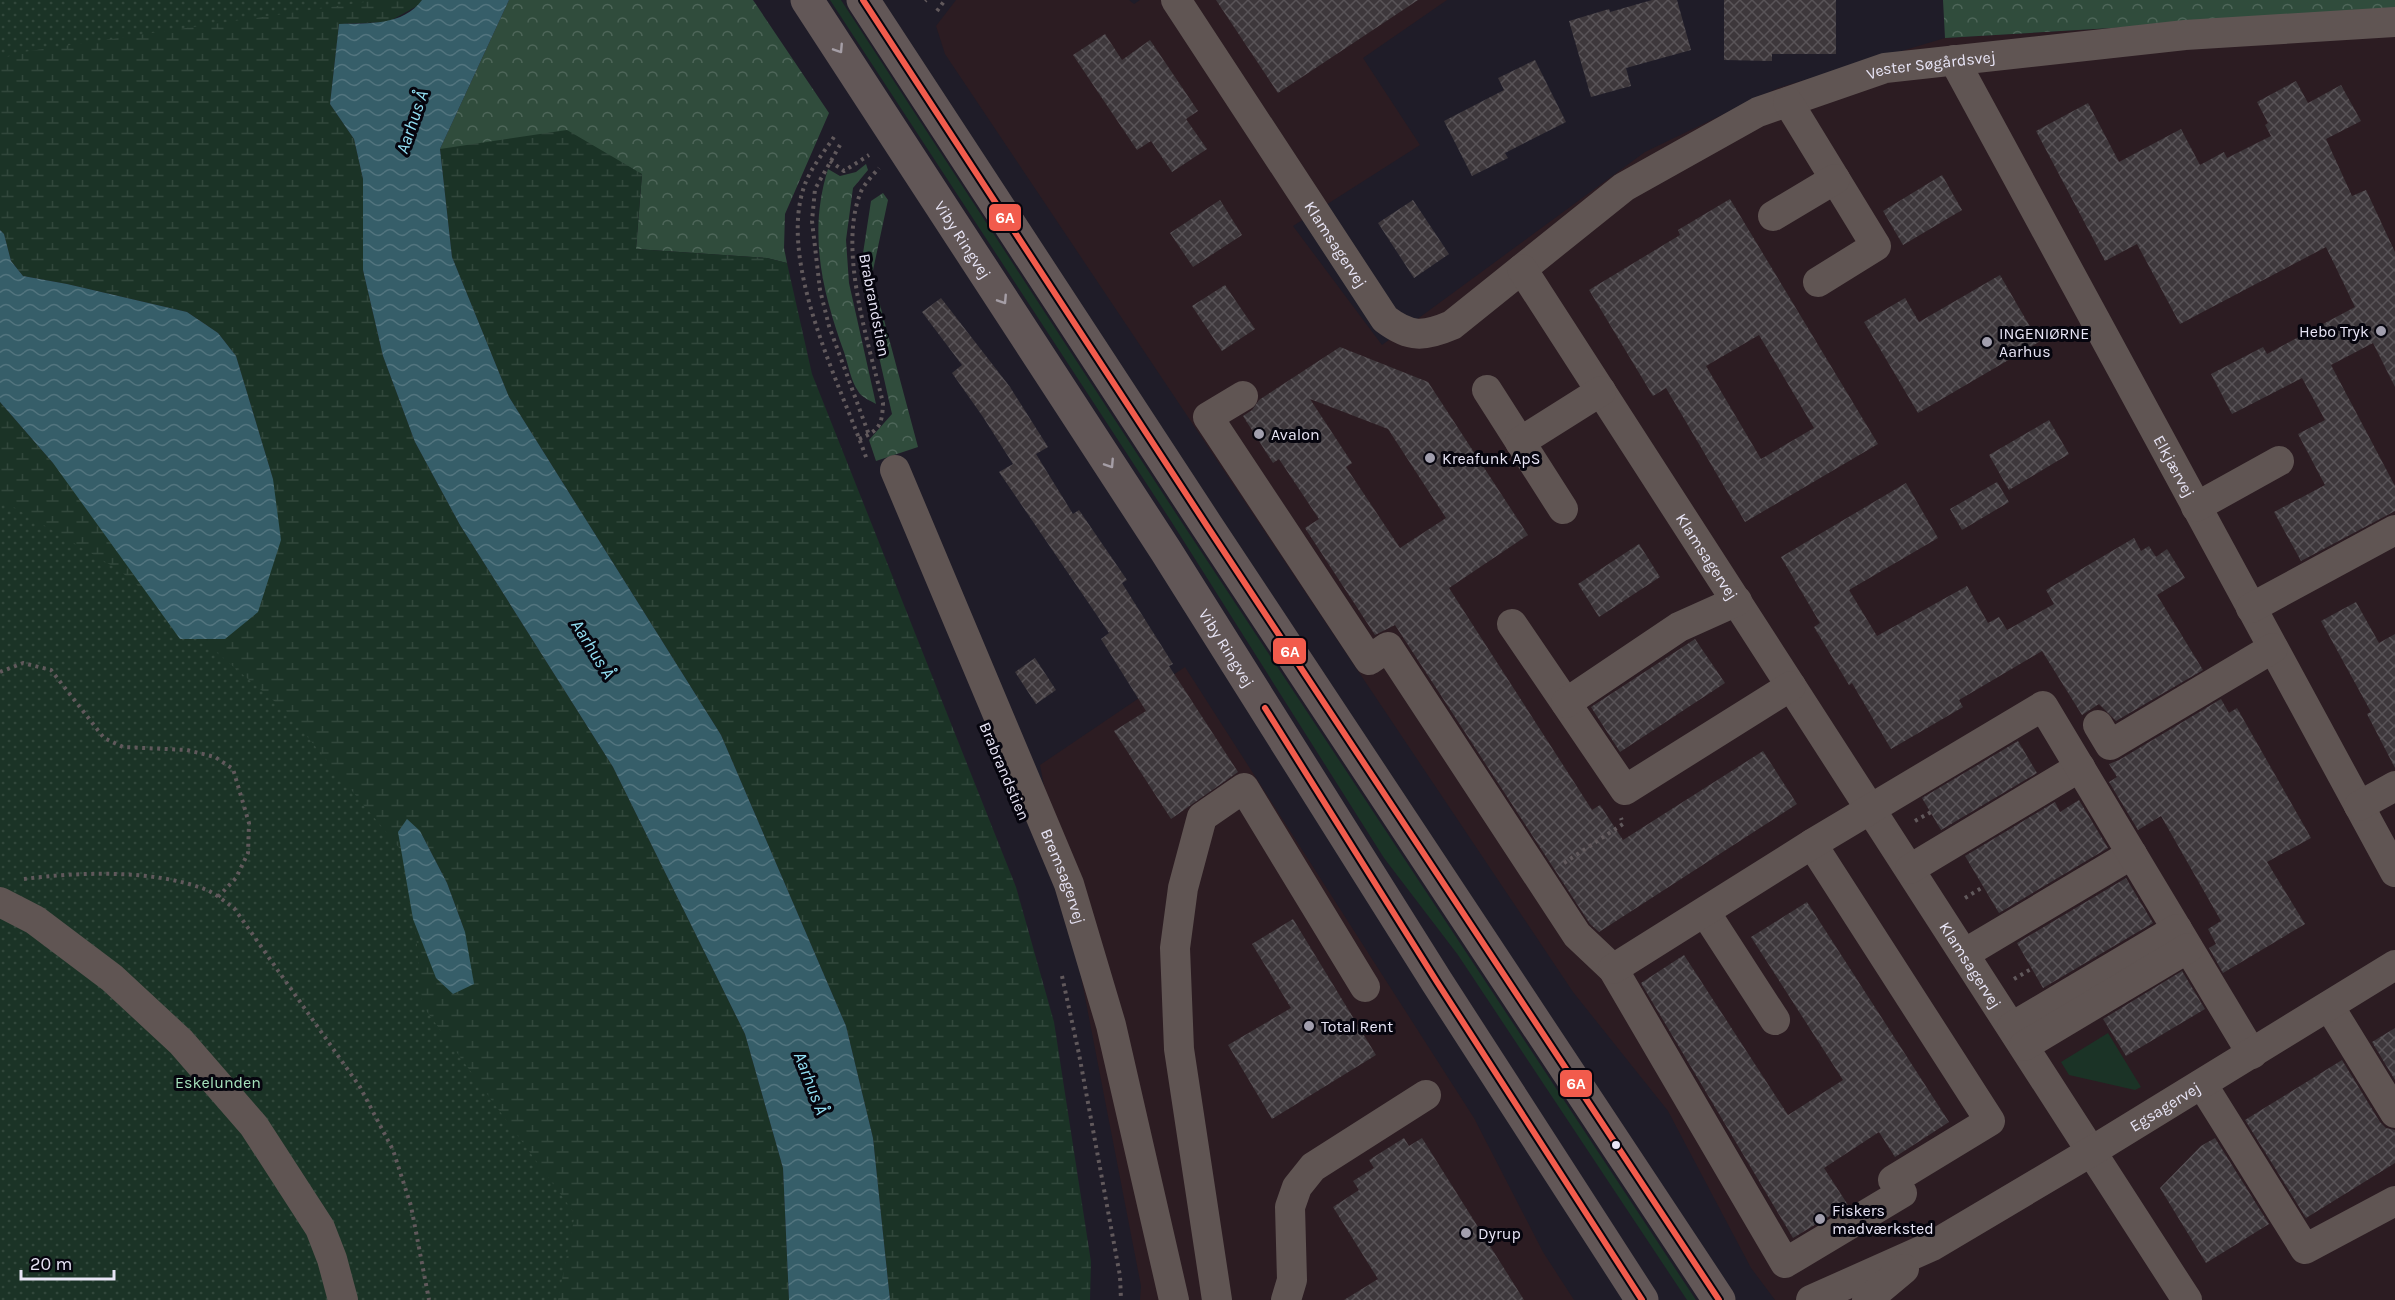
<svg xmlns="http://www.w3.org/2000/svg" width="2395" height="1300" font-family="Karla,sans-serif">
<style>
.industrial{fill:#2c1c22}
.grass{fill:#1b3326}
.forest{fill:url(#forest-crowns)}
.wetland{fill:url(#wetland-marsh);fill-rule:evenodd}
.park{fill:url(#park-dots)}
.water{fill:url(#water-waves)}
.building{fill:url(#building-cross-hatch);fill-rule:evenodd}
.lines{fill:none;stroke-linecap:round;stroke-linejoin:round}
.path{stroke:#61595c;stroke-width:4;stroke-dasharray:3 4.5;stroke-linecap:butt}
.minor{stroke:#605553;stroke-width:30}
.major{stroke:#625757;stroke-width:33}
.bus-1-casing{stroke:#06050e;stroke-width:10}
.bus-1{stroke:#f25b4c;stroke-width:6}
.oneway{stroke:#a59ea6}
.poi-dot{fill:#a29fae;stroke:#06050e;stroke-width:2}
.bus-dot{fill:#e8e5f6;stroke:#06050e;stroke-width:2}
.labels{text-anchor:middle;stroke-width:6;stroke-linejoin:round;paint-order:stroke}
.street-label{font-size:16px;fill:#e8e5f6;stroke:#06050e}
.poi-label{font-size:16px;fill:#e8e5f6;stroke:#06050e;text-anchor:start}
.park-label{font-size:16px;fill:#a4e1bb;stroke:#06050e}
.water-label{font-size:18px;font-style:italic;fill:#93e1f5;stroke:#06050e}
.line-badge{stroke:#06050e;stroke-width:2}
.badge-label{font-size:16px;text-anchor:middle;font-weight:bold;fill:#fff}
</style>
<defs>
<pattern id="forest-crowns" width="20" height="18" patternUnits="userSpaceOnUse" patternTransform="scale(1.5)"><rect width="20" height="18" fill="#304c3c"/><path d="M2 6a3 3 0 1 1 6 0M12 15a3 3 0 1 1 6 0" fill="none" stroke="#4e6659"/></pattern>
<pattern id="wetland-marsh" width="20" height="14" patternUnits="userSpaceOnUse" patternTransform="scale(1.5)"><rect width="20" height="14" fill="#1b3326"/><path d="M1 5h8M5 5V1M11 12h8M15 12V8" fill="none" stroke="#31473b"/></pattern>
<pattern id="park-dots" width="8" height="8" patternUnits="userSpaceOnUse" patternTransform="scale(1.5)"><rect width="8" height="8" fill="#1b3326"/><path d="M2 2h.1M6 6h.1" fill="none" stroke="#31473b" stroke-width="1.8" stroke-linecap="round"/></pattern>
<pattern id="water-waves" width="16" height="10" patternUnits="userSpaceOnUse" patternTransform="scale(1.5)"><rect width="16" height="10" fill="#365e69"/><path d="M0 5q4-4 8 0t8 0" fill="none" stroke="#53757f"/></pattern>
<pattern id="building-cross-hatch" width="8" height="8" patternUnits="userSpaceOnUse" patternTransform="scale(1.5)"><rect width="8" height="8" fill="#3d373b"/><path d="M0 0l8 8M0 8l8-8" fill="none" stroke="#595458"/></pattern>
</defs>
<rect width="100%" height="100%" fill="#1f1c28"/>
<path class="industrial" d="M956 0H1129L1134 4 1140 0H1447L1363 58 1420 145 1293 226 1382 345 1645 152 1778 88 1945 38 2395 11V1300H1775L1751 1268 1668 1111 1573 992 945 54 936 26Z
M1185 667 1474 1118 1543 1252 1574 1300H1140L1141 1286 1040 765Z"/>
<path class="grass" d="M830 0H841L1177 515 1696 1300H1687L1458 955 1384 858 1171 521Z
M2108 1033 2141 1087 2135 1090 2069 1075 2061 1062Z"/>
<path class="forest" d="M509 0H753L829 113 785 214 784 248 787 263 767 258 636 249 642 174 440 149Z
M1943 0H2395V11L1945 38Z
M866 164 868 170 853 188 846 240 849 283 876 404C871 401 861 397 858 391 851 381 848 364 844 352 822 291 808 233 828 169L840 176 856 172Z
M883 193 888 200 872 275 918 447 876 461 869 440 892 414 860 273 871 201Z"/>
<path class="wetland" d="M0 0H422L419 5 388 22 339 24 330 104 354 139 363 179V270L383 356 415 442 460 525 613 767 745 1034 783 1168 789 1300H519L0 742V402L53 463 273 479 236 356 218 333 187 312 67 284 23 276 11 261 4 234 0 230ZM420 831 447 883 465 932Z
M567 130 642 174 636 249 767 258 787 263 812 374 1016 887 1054 1022 1091 1262 1090 1300H890L873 1138 846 1026 721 735 509 397 452 257 440 149Z"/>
<path class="park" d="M0 0H378L23 52 0 59Z
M0 499 119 570 286 711 410 861 422 1005 575 1214 558 1300H0Z"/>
<path class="water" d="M422 0H509L440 149 452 257 509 397 721 735 846 1026 873 1138 890 1300H789L783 1168 745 1034 613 767 460 525 415 442 383 356 363 270V179L354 139 330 104 339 24C368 23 403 26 422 0Z
M0 230 4 234 11 261 23 276 67 284 187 312 218 333 236 356 273 479 281 540 258 612 225 639H180L53 463 0 402Z
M407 819 420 831 447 883 465 932 474 984 453 994 436 978 413 919 398 832Z"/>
<path class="building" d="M1216 0H1418L1278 93Z
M1652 0H1677L1691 50 1626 68 1631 86 1591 97 1569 21 1609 9 1610 12Z
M1724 0H1836V54H1772V61L1724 60Z
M1105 34 1122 60 1150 40 1198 111 1186 119 1207 149 1172 172 1151 141 1137 150 1073 55Z
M1535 60 1566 122 1505 153 1508 158 1472 176 1444 121 1504 90 1498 78Z
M2296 81 2308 103 2341 85 2361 121 2326 139 2352 196 2366 190 2395 252V387L2373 343 2331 365 2395 486V511L2301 561 2274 512 2325 485 2298 434 2325 420 2302 378 2232 414 2211 374 2263 347 2267 354 2355 307 2326 247 2180 324 2137 244 2105 261 2036 131 2088 103 2119 162 2181 129 2200 165 2224 152 2227 158 2271 136 2265 125 2268 123 2257 102Z
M1942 175 1962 210 1903 245 1883 211Z
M1730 199 1878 444 1745 522 1666 388 1653 396 1589 290 1680 235 1678 230ZM1759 335 1814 428 1761 459 1706 366Z
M1220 200 1242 235 1193 267 1170 233Z
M1413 200 1449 254 1414 278 1378 223Z
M2000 275 2039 342 1918 413 1864 322 1905 298 1919 322Z
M1225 285 1255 329 1222 351 1192 306Z
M941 298 1010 387 1048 447 1036 454 1073 514 1079 510 1127 580 1122 583 1173 664 1169 666 1238 772 1171 819 1114 731 1146 711 1101 639 1109 633 999 472 1013 464 983 417 952 373 962 365 922 312Z
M1340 347 1428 382 1528 535 1449 588 1592 810 1600 805 1623 840 1763 751 1797 804 1599 932 1590 924 1395 625 1375 635 1305 528 1319 519 1279 459 1273 463 1243 416 1252 410 1259 400ZM1310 399 1388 429 1446 518 1400 548 1346 467 1352 463Z
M2049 420 2069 454 2009 490 1989 455Z
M1997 482 2009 502 1962 530 1950 509Z
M1906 483 1938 538 1849 590 1877 636 1967 586 1988 623 1999 617 2007 630 2054 604 2046 590 2134 538 2141 551 2149 546 2156 557 2167 549 2185 578 2157 595 2203 670 2116 721 2099 704 2082 715 2042 651 1959 700 1963 707 1891 749 1852 683 1849 685 1814 627 1820 623 1781 557Z
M1639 544 1660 577 1599 617 1578 584Z
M2356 602 2379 643 2395 634V768L2367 714 2371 712 2321 621Z
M1695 639 1725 683 1620 752 1591 707Z
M1035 658 1056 690 1036 704 1015 672Z
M2221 699 2229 713 2237 708 2311 838 2267 862 2305 924 2223 973 2209 948 2216 944 2208 929 2221 921 2161 816 2138 830 2109 782 2117 777 2109 764 2119 760Z
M2018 741 2037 773 1941 830 1922 798Z
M2079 800 2108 848 1999 913 1965 856 2055 802 2060 812Z
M2126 878 2153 923 2043 988 2017 943Z
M1807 902 1949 1122 1895 1157 1879 1132 1824 1168 1848 1205 1793 1238 1641 983 1684 955 1788 1115 1843 1080 1751 937Z
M1293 919 1376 1055 1272 1119 1228 1045 1291 1008 1252 944Z
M2182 971 2205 1009 2126 1056 2103 1019Z
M2395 1028V1080L2372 1042Z
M2342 1060 2380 1122 2386 1128 2395 1130V1163L2306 1218 2245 1120Z
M1404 1138 1409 1146 1422 1138 1524 1300H1344L1378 1279 1333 1207 1359 1190 1353 1181 1374 1168 1369 1160Z
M2215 1138 2269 1224 2206 1263 2160 1188 2201 1146Z"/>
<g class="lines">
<path class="path" d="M925 1 926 0
M937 11 945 0
M834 137C824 152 811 168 805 184 776 262 841 385 867 460
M840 145 815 189 812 221 820 290 829 326 869 435
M830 161 844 171 869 155
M859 439C880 430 882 425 883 403 869 344 838 252 860 194 863 185 873 175 879 168
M0 672 23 663 51 670 104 738 123 747 187 750 215 757 233 769 249 823 248 853 236 878 218 897
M1915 821 1931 812
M1564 863 1623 824 1621 818
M24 879C79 872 154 869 207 890 216 894 225 902 234 908L360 1087 393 1150 411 1206 429 1300
M1965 898 1983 887
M1062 976 1079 1054 1120 1276 1121 1300
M2014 979 2031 969"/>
<g class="minor">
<path id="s1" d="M1176 0 1385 319C1410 338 1424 337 1452 325L1624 187 1758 112 1885 68 2185 35 2395 22"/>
<path id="s2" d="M1954 60 2395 872"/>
<path d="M1788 102 1876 246 1818 282"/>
<path d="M1773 216 1835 179"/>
<path id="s3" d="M1522 269 2187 1300"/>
<path d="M1487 390 1563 509"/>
<path d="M1243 396 1208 417 1369 660 1388 647 1577 935 1613 969 1785 1263 1902 1193 1893 1180 1990 1121 1812 844"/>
<path d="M1520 442 1601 391"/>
<path id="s4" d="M895 470 1069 884 1111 1025 1174 1300"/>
<path d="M2196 507 2279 461"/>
<path d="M2251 608 2395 530"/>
<path d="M1512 624 1625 790 1791 686"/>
<path d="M1566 703 1679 627 1737 601"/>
<path d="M2098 725 2110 745 2273 648"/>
<path d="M2359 806 2395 786"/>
<path d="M1910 869 2080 767"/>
<path d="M0 902 35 920 112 978 181 1042 254 1126 320 1228 332 1259 343 1300"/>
<path d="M1705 912 1775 1020"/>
<path d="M1964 954 2132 854"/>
<path d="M1613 969 1812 844 2043 706 2252 1054"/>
<path d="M2329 1006 2395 1113"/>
<path d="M2012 1027 2177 929"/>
<path d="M2024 1046 2188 948"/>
<path d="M2202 1084 2305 1249 2395 1201"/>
<path d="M1217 1300 1179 1049 1175 948 1183 888 1202 817 1244 788 1365 987"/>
<path d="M1286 1300 1292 1280 1290 1207 1297 1187 1313 1167 1426 1095"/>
<path id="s5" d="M1811 1300 1932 1246 2092 1151 2395 965"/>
<path d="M1867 1300 1904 1269"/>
</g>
<g class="major">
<path id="s6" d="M807 0 1166 551 1437 982 1642 1300"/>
<path d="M863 0 1207 526 1719 1300"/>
</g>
<g class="bus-1-casing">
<path id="bus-1" d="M863 0 1207 526 1719 1300
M1265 708 1437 982 1642 1300"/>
</g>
<use href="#bus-1" class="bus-1"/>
</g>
<defs><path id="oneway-chevron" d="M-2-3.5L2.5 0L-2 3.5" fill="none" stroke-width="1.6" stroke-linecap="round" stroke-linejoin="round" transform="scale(1.5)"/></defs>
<g class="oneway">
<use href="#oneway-chevron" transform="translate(839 49) rotate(57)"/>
<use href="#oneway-chevron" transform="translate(1003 300) rotate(57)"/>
<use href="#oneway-chevron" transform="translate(1110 464) rotate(57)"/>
</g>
<g class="poi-dot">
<circle cx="2381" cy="331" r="6"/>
<circle cx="1987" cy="342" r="6"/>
<circle cx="1259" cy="434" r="6"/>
<circle cx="1430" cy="458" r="6"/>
<circle cx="1309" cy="1026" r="6"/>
<circle cx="1820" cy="1219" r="6"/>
<circle cx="1466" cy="1233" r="6"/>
</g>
<circle class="bus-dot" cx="1616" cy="1145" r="5"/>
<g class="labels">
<g class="street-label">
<text dy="6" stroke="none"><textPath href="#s1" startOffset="1008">Vester Søgårdsvej</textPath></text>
<text dy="6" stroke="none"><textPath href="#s6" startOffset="286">Viby Ringvej</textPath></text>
<text dy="6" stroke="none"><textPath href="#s1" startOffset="292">Klamsagervej</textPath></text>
<text transform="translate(875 305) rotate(79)" y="6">Brabrandstien</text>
<text dy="6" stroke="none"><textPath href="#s2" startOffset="462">Elkjærvej</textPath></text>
<text dy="6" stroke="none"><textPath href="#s3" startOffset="342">Klamsagervej</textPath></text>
<text dy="6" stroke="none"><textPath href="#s6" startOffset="772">Viby Ringvej</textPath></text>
<text transform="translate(1005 771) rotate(67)" y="6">Brabrandstien</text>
<text dy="6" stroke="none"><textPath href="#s4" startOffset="440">Bremsagervej</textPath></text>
<text dy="6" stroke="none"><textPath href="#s3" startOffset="828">Klamsagervej</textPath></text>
<text dy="6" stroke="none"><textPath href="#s5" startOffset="404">Egsagervej</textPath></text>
</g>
<g class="poi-label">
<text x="2369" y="337" text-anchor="end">Hebo Tryk</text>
<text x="1999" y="339">INGENIØRNE<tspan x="1999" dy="18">Aarhus</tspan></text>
<text x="1271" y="440">Avalon</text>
<text x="1442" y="464">Kreafunk ApS</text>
<text x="1321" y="1032">Total Rent</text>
<text x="1832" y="1216">Fiskers<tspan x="1832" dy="18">madværksted</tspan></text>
<text x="1478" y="1239">Dyrup</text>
</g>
<g class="park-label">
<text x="218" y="1088">Eskelunden</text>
</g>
<g class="water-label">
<text transform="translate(412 122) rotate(-71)" y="6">Aarhus Å</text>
<text transform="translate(593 649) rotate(58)" y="6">Aarhus Å</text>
<text transform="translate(811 1083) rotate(69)" y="6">Aarhus Å</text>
</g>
</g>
<g class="line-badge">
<rect x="988" y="203" width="34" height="29" rx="6" fill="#f25b4c"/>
<rect x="1272" y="637" width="35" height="28" rx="6" fill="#f25b4c"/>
<rect x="1559" y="1069" width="34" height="29" rx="6" fill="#f25b4c"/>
</g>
<g class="badge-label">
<text x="1005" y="223">6A</text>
<text x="1290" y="657">6A</text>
<text x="1576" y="1089">6A</text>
</g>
<path d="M21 1270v9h93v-9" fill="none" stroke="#e8e5f6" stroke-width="3"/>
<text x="30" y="1270" font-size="18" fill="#e8e5f6" stroke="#06050e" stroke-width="4.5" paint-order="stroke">20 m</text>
</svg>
